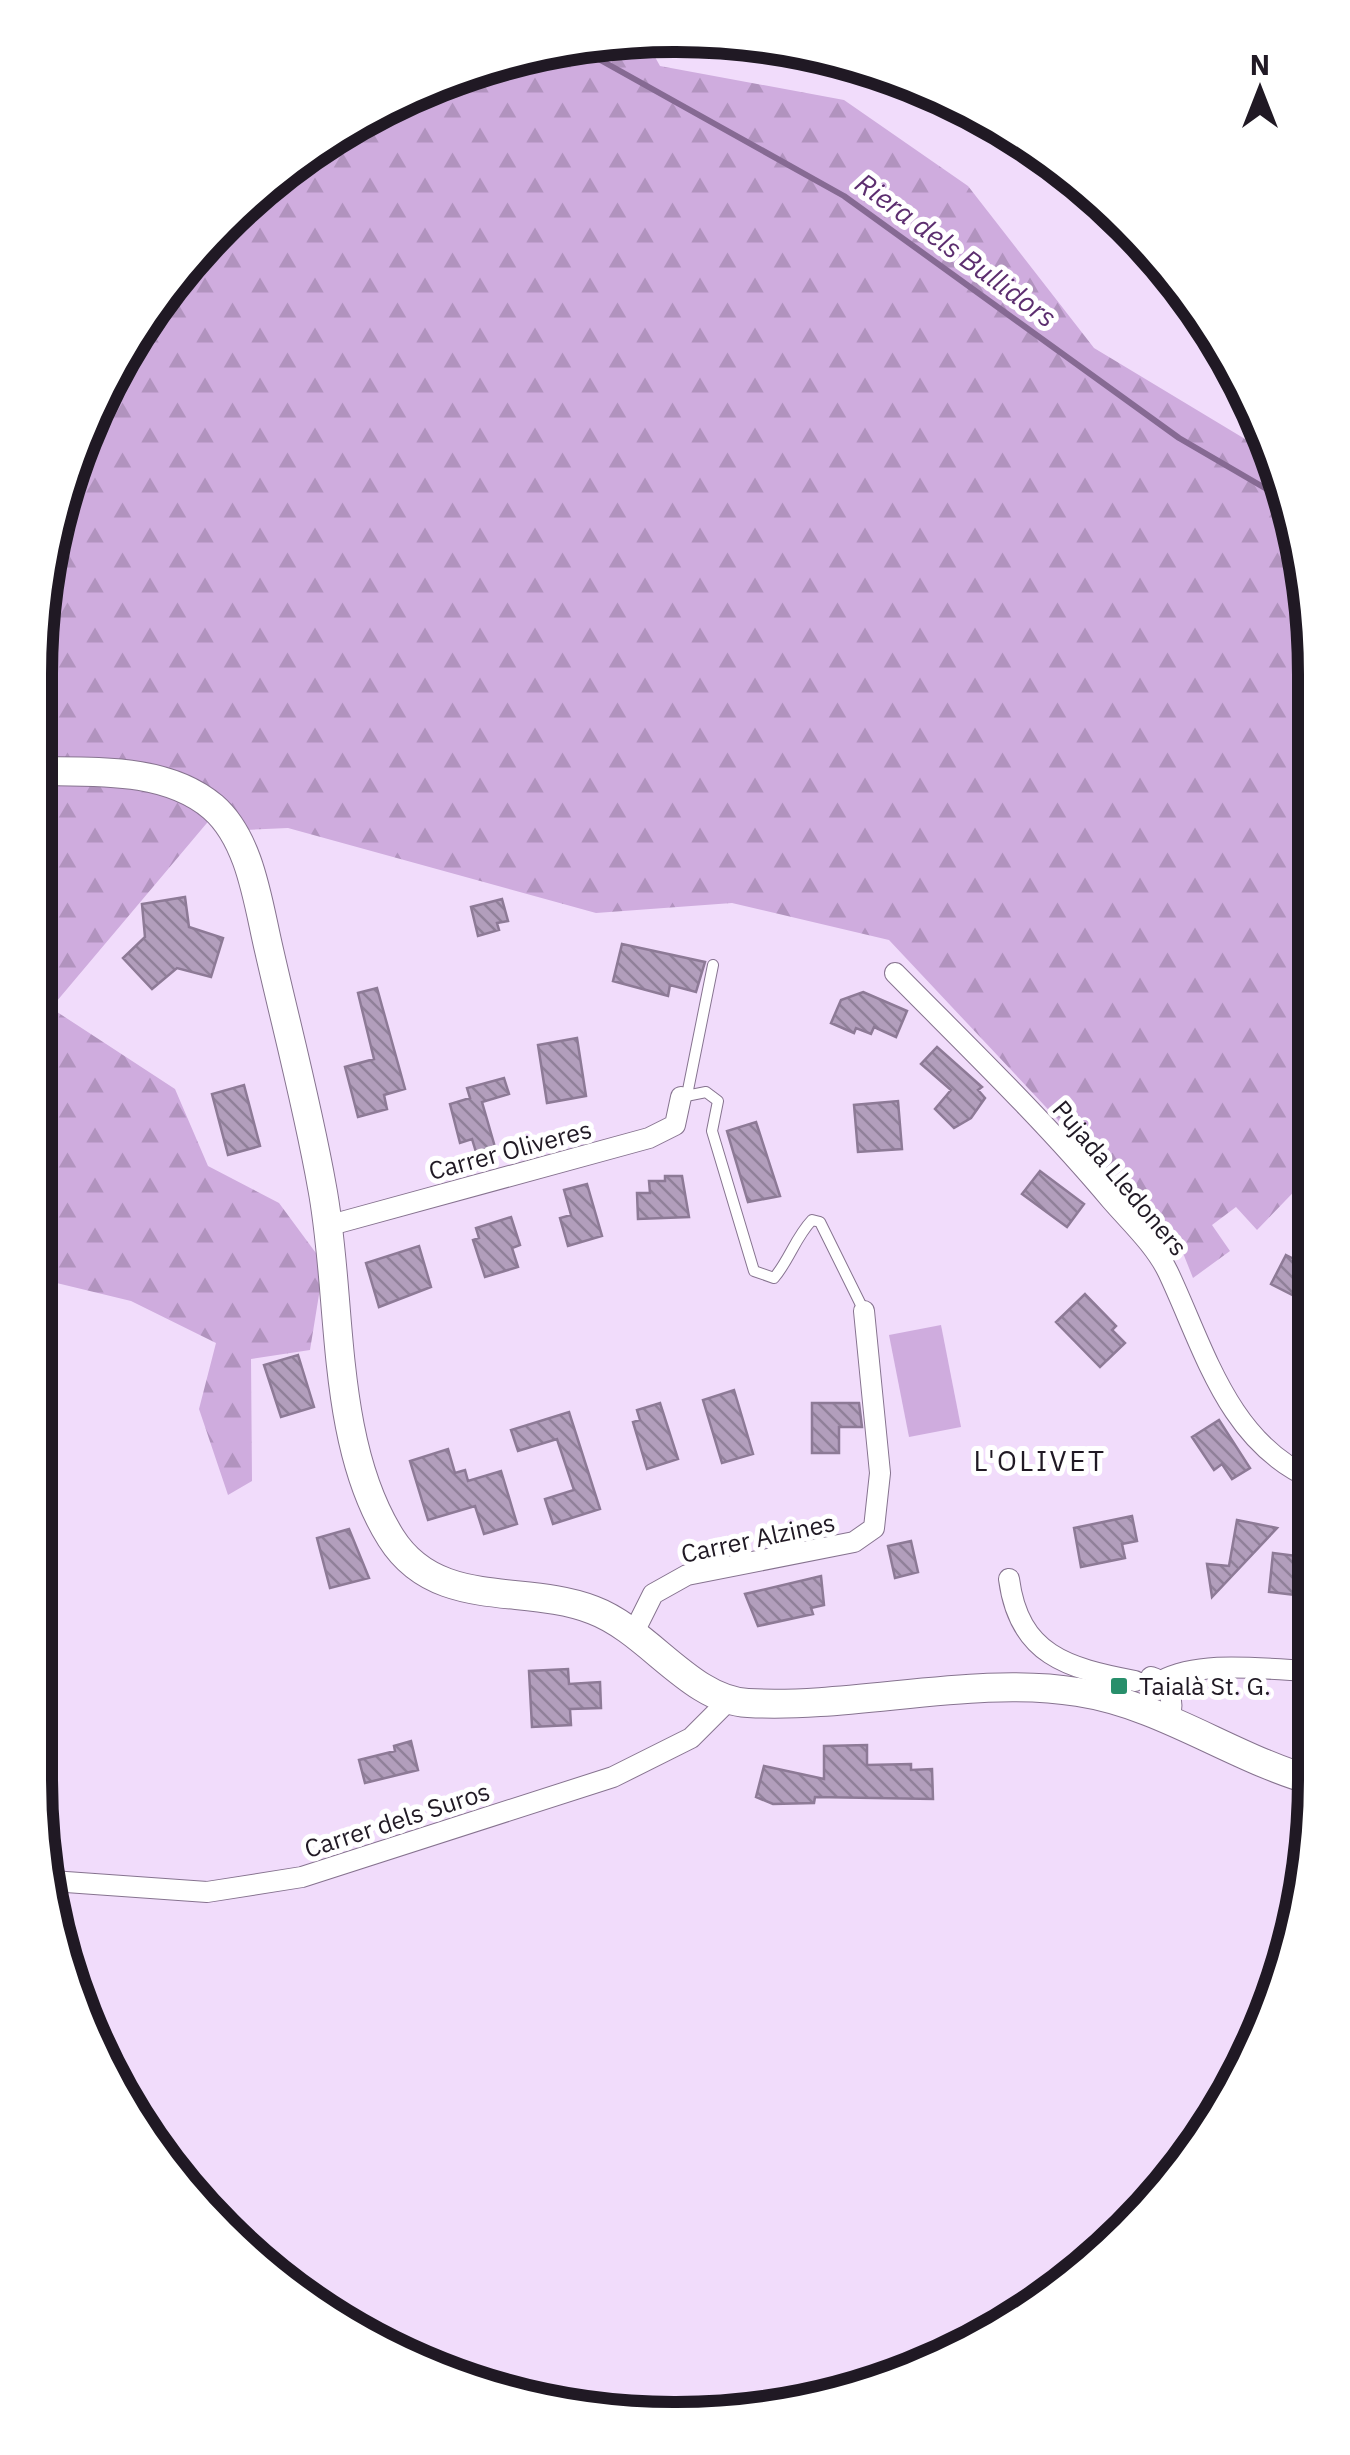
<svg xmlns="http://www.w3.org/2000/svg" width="1350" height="2455" font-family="'IBM Plex Sans',sans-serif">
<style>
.forest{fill:url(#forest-firs)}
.green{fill:#cfacde}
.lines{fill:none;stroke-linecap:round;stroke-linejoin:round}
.stream{stroke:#866a93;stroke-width:6}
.building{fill:url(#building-back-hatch);stroke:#8d7a96;stroke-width:2.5}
.lane-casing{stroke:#86738f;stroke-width:12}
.street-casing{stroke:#86738f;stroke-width:22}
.secondary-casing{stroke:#86738f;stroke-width:30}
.lane{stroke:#fff;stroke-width:10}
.street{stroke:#fff;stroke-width:20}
.secondary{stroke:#fff;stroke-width:28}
.poi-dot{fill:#288f6b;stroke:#fff;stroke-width:4}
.labels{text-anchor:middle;stroke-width:10;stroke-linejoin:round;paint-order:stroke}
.street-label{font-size:25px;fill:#201924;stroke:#fff}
.poi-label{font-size:25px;fill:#201924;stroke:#fff;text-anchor:start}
.water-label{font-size:28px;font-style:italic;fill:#5c2e6f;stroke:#fff}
.neighbourhood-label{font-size:28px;letter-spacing:2.5px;fill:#201924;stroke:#fff}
.rim{fill:none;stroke:#201924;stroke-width:12}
</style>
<defs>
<pattern id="forest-firs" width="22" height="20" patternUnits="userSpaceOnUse" patternTransform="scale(2.5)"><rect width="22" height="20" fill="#cfacde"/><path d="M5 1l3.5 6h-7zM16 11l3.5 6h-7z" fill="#b193be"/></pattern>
<pattern id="building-back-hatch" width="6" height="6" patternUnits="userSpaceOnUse" patternTransform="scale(2.5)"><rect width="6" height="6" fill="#b29ebc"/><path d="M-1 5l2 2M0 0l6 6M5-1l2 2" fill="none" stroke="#908099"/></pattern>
</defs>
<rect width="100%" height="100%" fill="#f1dcfb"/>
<path class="forest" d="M650 48 660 66 844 100 968 186 1094 348 1275 457 1310 592 1312 1173 1257 1230 1236 1207 1212 1225 1230 1251 1193 1278 1183 1253 889 940 732 903 596 913 288 828 246 830 217 811 51 1008 175 1089 208 1166 279 1203 324 1264 310 1350 251 1359 252 1481 228 1495 199 1409 216 1343 131 1301 36 1278V634L57 509 121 355 286 167 510 57Z"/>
<path class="green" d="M941 1325 961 1427 909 1437 889 1335Z"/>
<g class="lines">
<path class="stream" d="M586 52 844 196 1179 438 1289 502"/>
</g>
<path class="building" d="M185 897 189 927 223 938 211 977 177 968 152 989 123 958 145 937 142 904Z
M502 899 508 921 497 923 499 930 478 936 471 907Z
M622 944 705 962 696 992 670 985 668 996 613 981Z
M377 988 405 1089 384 1095 387 1109 358 1117 345 1067 374 1059 358 993Z
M863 992 907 1011 896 1037 874 1027 871 1034 856 1028 854 1033 831 1023 841 1000Z
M577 1038 586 1096 547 1103 538 1045Z
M937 1047 982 1087 978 1090 985 1098 971 1118 954 1128 935 1109 951 1090 921 1064Z
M504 1078 509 1094 482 1102 495 1147 476 1152 472 1139 460 1143 450 1104 470 1098 467 1088Z
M244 1085 260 1146 228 1155 212 1094Z
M898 1101 902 1149 858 1152 854 1105Z
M756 1122 780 1196 748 1202 727 1131Z
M1040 1171 1084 1204 1067 1227 1022 1194Z
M665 1176H682L689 1217 638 1219 637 1193H650L649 1181H665Z
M587 1184 602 1236 568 1246 560 1218 571 1215 564 1190Z
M511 1217 520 1245 512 1248 518 1267 485 1277 473 1240 479 1238 476 1228Z
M419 1246 431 1287 379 1307 366 1263Z
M1286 1255 1312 1268V1305L1271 1284Z
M1085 1294 1116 1326 1112 1330 1125 1343 1100 1367 1056 1322Z
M298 1355 314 1407 281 1417 264 1365Z
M734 1390 753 1454 722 1463 703 1400Z
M660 1403 678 1459 647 1469 633 1422 640 1420 637 1410Z
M812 1403H859L862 1427H839V1453H812Z
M569 1412 600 1509 553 1524 545 1499 574 1490 557 1439 518 1451 511 1430Z
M1219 1420 1250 1468 1232 1479 1222 1464 1214 1470 1192 1437Z
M448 1449 455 1473 465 1470 468 1481 501 1471 517 1524 484 1534 475 1506 428 1520 410 1461Z
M1132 1516 1137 1541 1122 1544 1125 1558 1081 1567 1074 1528Z
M1237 1520 1277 1528 1212 1597 1207 1564 1229 1566Z
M349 1529 369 1578 330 1588 317 1538Z
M911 1541 918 1572 895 1578 888 1546Z
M1273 1553 1313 1558V1597L1269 1592Z
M821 1576 824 1605 811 1608 813 1614 758 1626 745 1594Z
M568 1669 569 1684 600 1682 601 1708 570 1709 571 1725 532 1727 529 1671Z
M411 1741 418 1770 365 1783 359 1760 395 1751 394 1746Z
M867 1745V1765L911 1764V1770L932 1769 933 1799 815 1797 814 1803 773 1804 756 1797 764 1766 824 1779V1746Z"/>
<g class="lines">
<g class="lane-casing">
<path id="lane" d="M682 1096 688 1090 713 965
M681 1097 706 1092 718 1101 712 1131 754 1271 774 1278C790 1259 795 1238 812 1220L820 1222 864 1311"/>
</g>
<g class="street-casing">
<path id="street" d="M895 973C968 1047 1044 1120 1111 1200 1130 1222 1155 1245 1168 1272 1204 1348 1228 1443 1313 1479
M327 1226 649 1138 675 1125 681 1097
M1009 1579C1019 1655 1067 1668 1135 1681
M635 1630 653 1594 687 1575 854 1542 874 1528 880 1473 864 1311
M1151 1677C1170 1683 1175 1701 1169 1720
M1161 1681C1203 1659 1266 1670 1313 1671
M52 1881 207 1892 302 1877 613 1777 691 1738 729 1700"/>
</g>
<g class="secondary-casing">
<path id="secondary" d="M36 771C94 772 166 767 213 807 251 840 258 904 269 950 287 1029 308 1108 322 1187 343 1297 329 1440 391 1538 437 1611 524 1583 593 1610 649 1631 690 1700 748 1703 854 1709 975 1675 1078 1692 1163 1705 1232 1758 1314 1781"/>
</g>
<use href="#lane" class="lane"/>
<use href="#street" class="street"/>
<use href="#secondary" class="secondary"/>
</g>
<rect class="poi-dot" x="1109" y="1676" width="20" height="20" rx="5"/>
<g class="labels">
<g class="street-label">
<text transform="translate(510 1150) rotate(-15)" y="9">Carrer Oliveres</text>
<text transform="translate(1120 1178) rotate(50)" y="9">Pujada Lledoners</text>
<text transform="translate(758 1538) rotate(-12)" y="9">Carrer Alzines</text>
<text transform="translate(397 1820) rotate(-18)" y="9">Carrer dels Suros</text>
</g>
<g class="poi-label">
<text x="1139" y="1695">Taialà St. G.</text>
</g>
<g class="water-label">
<text transform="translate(956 250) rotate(36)" y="10">Riera dels Bullidors</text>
</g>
<g class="neighbourhood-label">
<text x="1040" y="1471">L'OLIVET</text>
</g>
</g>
<path d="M0 0H1350V2455H0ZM674 52H676A622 622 0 0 1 1298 674V1780A622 622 0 0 1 676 2402H674A622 622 0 0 1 52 1780V674A622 622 0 0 1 674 52Z" fill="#fff" fill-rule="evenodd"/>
<path class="rim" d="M674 52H676A622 622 0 0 1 1298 674V1780A622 622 0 0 1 676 2402H674A622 622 0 0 1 52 1780V674A622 622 0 0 1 674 52Z"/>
<g transform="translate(1260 90)" stroke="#ffffff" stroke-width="8" paint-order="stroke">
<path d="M0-8L18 38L0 25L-18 38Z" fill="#201924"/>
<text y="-15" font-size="28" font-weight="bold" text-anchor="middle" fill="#201924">N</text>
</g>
</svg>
